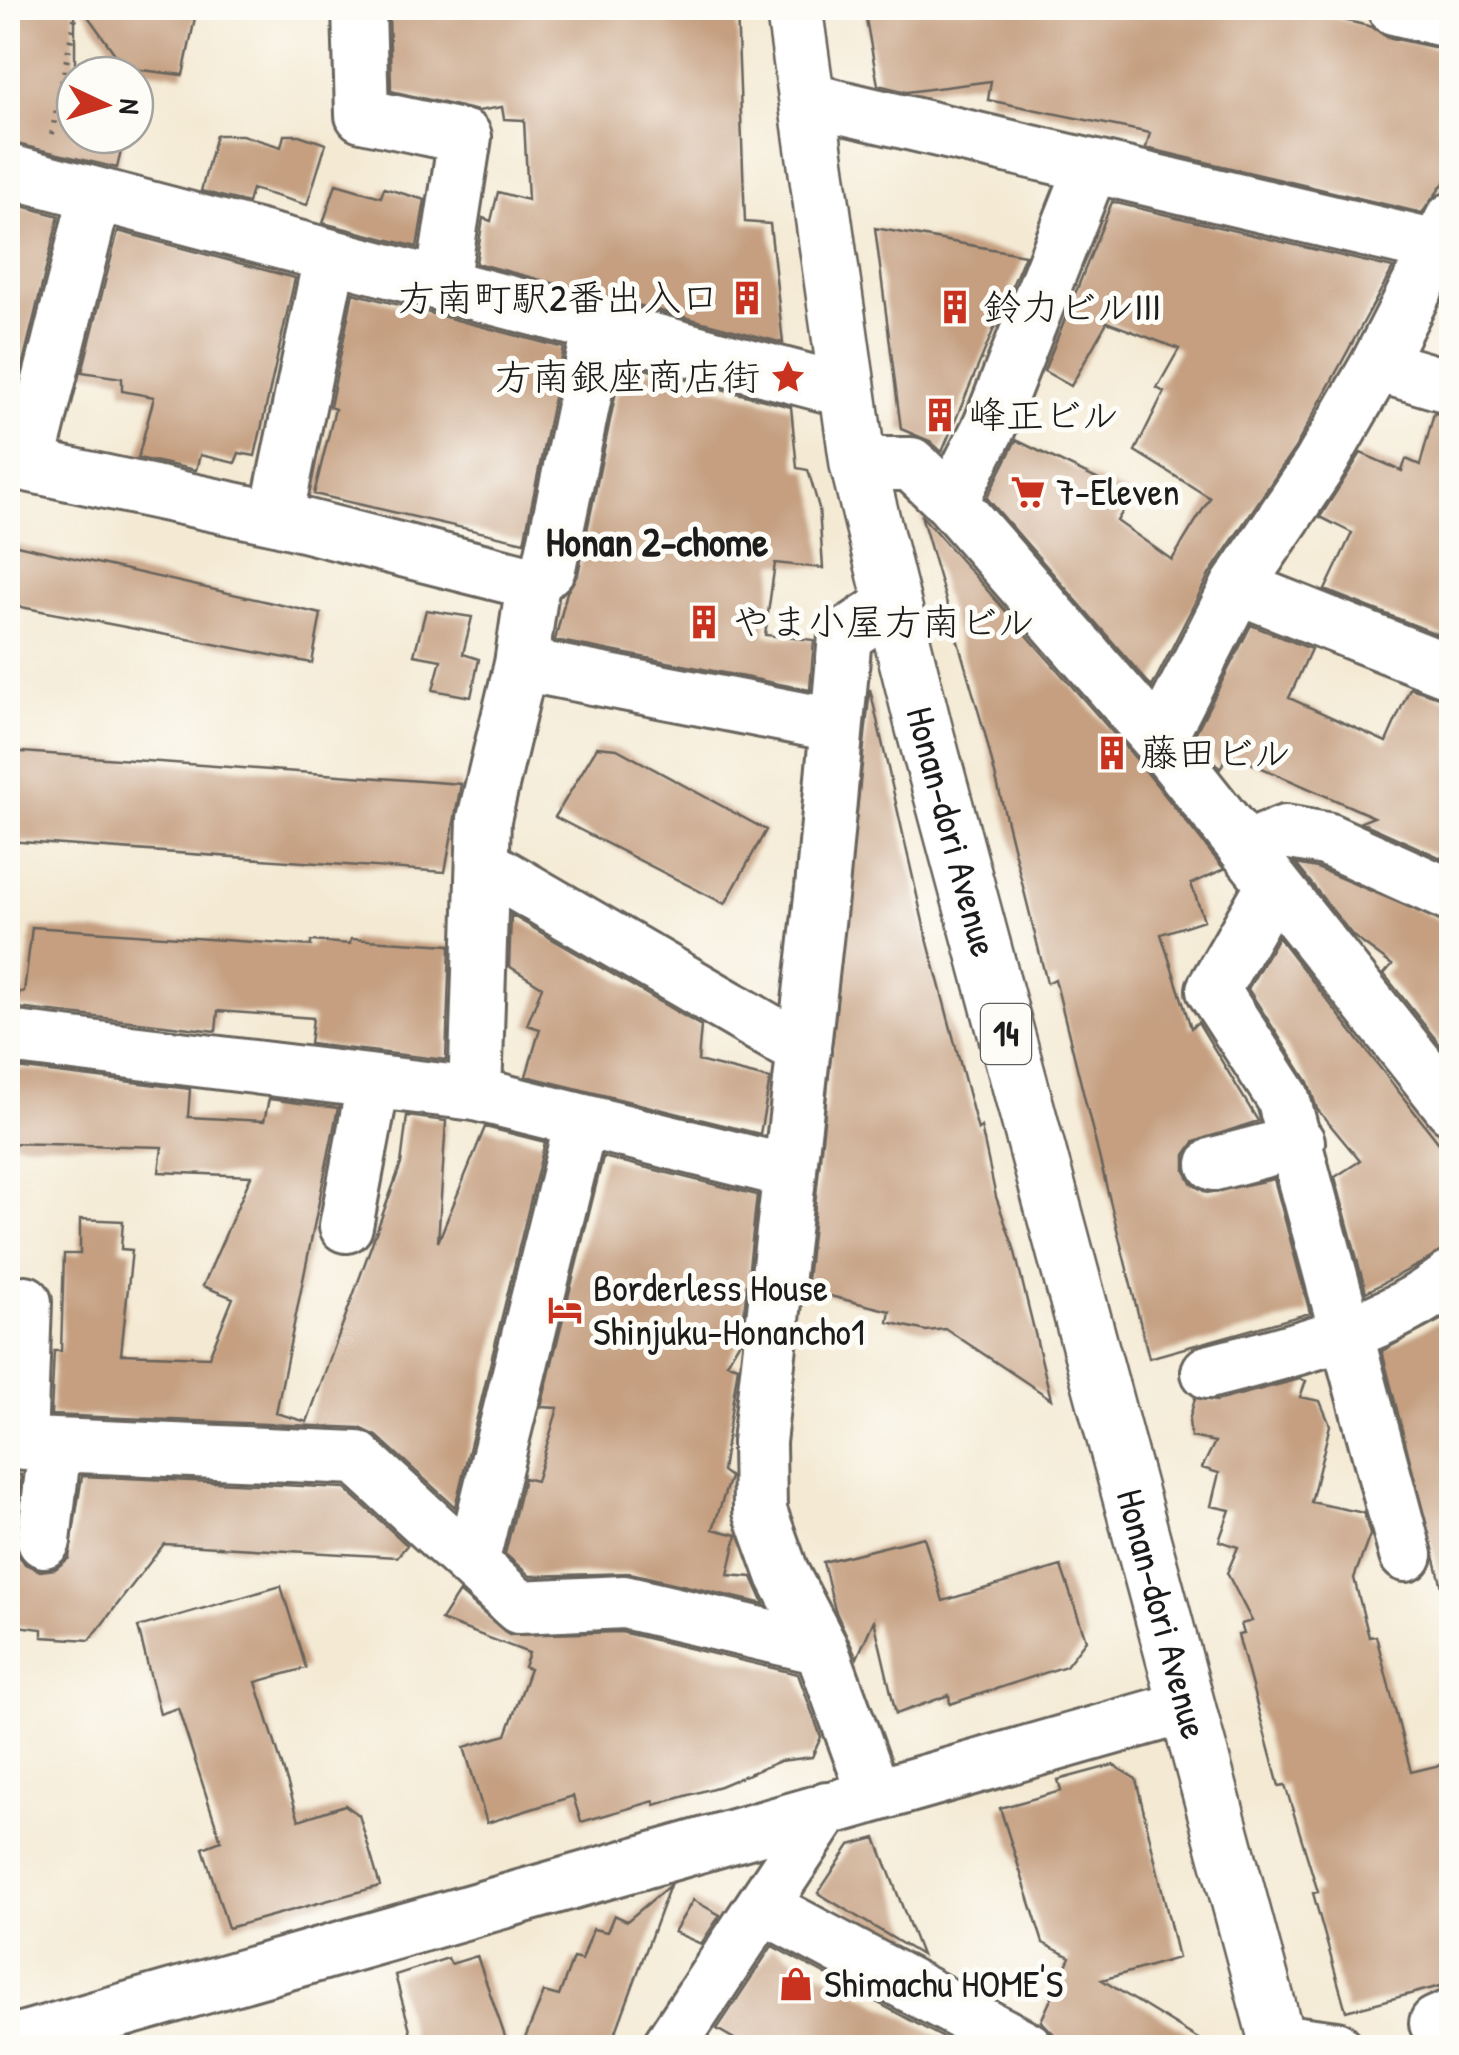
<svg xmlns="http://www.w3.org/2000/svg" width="1459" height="2055" font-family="'Patrick Hand','Klee One',sans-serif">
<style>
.building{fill:#c59f80}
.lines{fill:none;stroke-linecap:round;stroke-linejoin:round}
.minor-casing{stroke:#68645c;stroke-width:58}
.major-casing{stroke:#68645c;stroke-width:60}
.path{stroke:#68645c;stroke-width:6;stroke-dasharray:2.5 8;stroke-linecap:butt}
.minor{stroke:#fff;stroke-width:52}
.major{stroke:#fff;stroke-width:55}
.labels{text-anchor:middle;stroke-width:10;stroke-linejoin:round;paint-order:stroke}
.shield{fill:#fdfcf7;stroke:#605f5e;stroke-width:2.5}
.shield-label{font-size:35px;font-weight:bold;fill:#1c1c1c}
.poi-label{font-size:38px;fill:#1c1c1c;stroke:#fdfcf7;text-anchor:start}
.street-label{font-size:38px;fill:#1c1c1c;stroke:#fdfcf7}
.neighbourhood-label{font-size:40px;font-weight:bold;fill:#1c1c1c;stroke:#fdfcf7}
</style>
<rect width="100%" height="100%" fill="#fdfcf7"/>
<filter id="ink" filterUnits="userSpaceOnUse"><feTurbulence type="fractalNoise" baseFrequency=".01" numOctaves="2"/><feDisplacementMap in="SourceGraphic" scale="20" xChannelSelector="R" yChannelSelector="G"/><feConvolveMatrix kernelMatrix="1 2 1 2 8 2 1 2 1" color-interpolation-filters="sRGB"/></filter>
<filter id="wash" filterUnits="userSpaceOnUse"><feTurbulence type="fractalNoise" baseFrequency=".0048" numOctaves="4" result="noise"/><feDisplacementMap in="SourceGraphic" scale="40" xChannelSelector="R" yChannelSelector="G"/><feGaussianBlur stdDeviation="2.25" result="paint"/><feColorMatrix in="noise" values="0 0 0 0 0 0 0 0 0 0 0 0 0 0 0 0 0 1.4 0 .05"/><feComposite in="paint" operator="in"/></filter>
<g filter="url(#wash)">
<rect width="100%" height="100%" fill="#f4ead4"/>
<g id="blocks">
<path class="building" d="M20 8H75V135H125L117 168 8 142V49L14 50Z
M82 8H197L183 75 125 68Z
M389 8 737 9 745 222 770 224 783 343 476 263 483 218 491 221 498 192 528 200 524 120 504 119 502 107 478 111 391 91Z
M864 8H1296L1372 27 1387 37 1452 51V160L1446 180 1422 213 1146 148 1150 133 988 100 991 81 907 92 878 85Z
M216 135H242L281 147 284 135H299L326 144 307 205 252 189 248 203 201 191Z
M336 184 381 197 384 188 425 200 417 247 323 223Z
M8 202 59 216 8 423Z
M1112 202 1393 268 1295 448 1210 573 1152 687 987 498 1016 440 1132 496 1117 521 1172 560 1210 498 1135 451 1164 392 1157 388 1179 349 1107 322 1071 386 1044 371Z
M875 228 1025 255 942 452 930 441 901 429Z
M118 231 295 278 255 456 239 453 235 463 200 455 196 470 138 458 154 397 122 391V378L82 372Z
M353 293 564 348 524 542 314 494 335 409 330 407Z
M622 363 791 407 797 468 808 470 819 508 823 568 775 563 765 635 814 640 810 690 555 640 567 592 578 574Z
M1434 413 1452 416V640L1325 590 1352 533 1320 517 1361 453 1402 471 1406 459 1420 465Z
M921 515 1136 759 1224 869 1191 884 1204 920 1161 934 1191 1028 1198 1022 1258 1121 1194 1142 1185 1155V1171L1192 1184 1207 1193 1274 1179 1310 1313 1149 1358 1055 979 1047 983 985 734Z
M8 543 321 614 312 663 21 607 8 598Z
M426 610 472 617 463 654 479 659 471 697 433 690 441 660 414 655Z
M1251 625 1311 649 1289 698 1386 742 1410 688 1452 701 1450 862 1361 822 1374 817 1228 753 1220 769 1194 736Z
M870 689 926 935 978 1130 981 1127 996 1197 1014 1248 1051 1399 946 1329 926 1331 888 1322 890 1311 806 1290Z
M597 747 617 749 766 830 725 904 555 817Z
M8 751 461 784 445 872 8 841Z
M1296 864 1317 868 1452 925 1449 1056 1384 974 1392 965 1353 936Z
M511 915 701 1026 698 1061 770 1079 760 1134 526 1076 540 1029 527 1025 542 987 509 966Z
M32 927 311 946V941L350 944 351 939 450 945 446 1060 310 1044 313 1018 218 1011 216 1031 18 1008 19 992H24Z
M1278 937 1452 1160V1247L1366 1292 1335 1177 1360 1161 1317 1109 1308 1082 1248 989Z
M8 1067 190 1089 188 1117 264 1121 269 1099 338 1108 276 1413 307 1422 401 1164 407 1116 446 1121 438 1242 485 1127 545 1142 455 1507 377 1436 360 1428 51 1415 54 1351H61L64 1254H80V1219L123 1221 121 1249 132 1250 121 1354 209 1357 233 1298 203 1286 251 1176 159 1172 162 1147 8 1143Z
M603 1157 757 1195 741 1339 727 1363 738 1366 722 1471 730 1477 713 1529 737 1535 728 1575 752 1577 764 1604 630 1573 530 1576 505 1554 524 1478 536 1481 558 1408 541 1407Z
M1452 1314V1590L1443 1591 1382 1351Z
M1300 1379 1306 1381 1300 1397 1320 1401 1330 1425 1311 1502 1364 1513 1370 1535 1354 1578 1369 1637 1376 1636 1411 1772 1452 1762V1983L1346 2011 1313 1893 1318 1892 1285 1785 1279 1786 1238 1635 1244 1634 1241 1624 1252 1621 1227 1573 1238 1547 1219 1541 1230 1510 1211 1506 1219 1473 1202 1468 1215 1442 1191 1437 1189 1421 1195 1398 1216 1401Z
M8 1474 21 1475 16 1552 25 1564 40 1571 55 1569 69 1558 82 1476 345 1488 407 1545 397 1557 164 1544 90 1640 42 1637V1629L8 1625Z
M924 1537 943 1601 1061 1566 1086 1640 1066 1666 950 1704 949 1695 896 1714 874 1620 857 1658 835 1610 823 1562Z
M281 1586 306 1668 256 1682 299 1820 345 1805 359 1815 380 1886 228 1928 203 1848 221 1841 178 1708 160 1714 138 1627Z
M459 1592 509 1635 621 1632 798 1674 821 1737 812 1757 780 1761 720 1786 655 1805 654 1801 581 1822 573 1796 487 1823 464 1747 506 1735 530 1669 524 1667 529 1653 441 1620Z
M1113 1765 1136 1779 1178 1958 1102 1980 1213 2048H1057L1053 2033 1041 2021 1070 1957 1043 1943 1000 1808 1061 1791 1058 1780Z
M876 1838 921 1955 818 1893 850 1845Z
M670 1885 610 2048H521L544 1992 559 1996 573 1958 582 1960 593 1929 607 1932 614 1915 627 1921Z
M693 1900 720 1915 701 1944 674 1932Z
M772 1946 962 2048H750L717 2029Z
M477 1956 509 2048H415L395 1975 448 1958 451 1964Z"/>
</g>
</g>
<g filter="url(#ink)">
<use href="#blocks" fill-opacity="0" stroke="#68645c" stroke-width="2.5"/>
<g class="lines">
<g class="minor-casing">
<path id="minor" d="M359 8 362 115 465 137 442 284
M1394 8 1452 22
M806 99 1437 247
M8 171 847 391
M1377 365 1452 387
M8 461 276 518 533 583 521 664 484 819 475 1094
M858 464H911L951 502 1159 740 1452 1108
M28 465 95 197
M951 502 990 425 1092 166
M276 518 330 257
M533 583 549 568 599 329
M1237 587 1452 672
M521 664 834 725
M1159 740 1237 587 1320 464 1377 365 1452 219
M1246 848 1285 832 1326 839 1452 896
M484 865 804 1051
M1273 885 1213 990 1283 1098 1406 1555
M8 1037 475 1094 790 1172
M1214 1164 1298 1142
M346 1226 373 1084
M1208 1372C1295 1349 1379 1333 1452 1277
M8 1443 357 1458 519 1607 624 1602 821 1648
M20 1443 25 1302
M44 1541 55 1445
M472 1563 581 1122
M874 1793 821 1648 783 1575 760 1511 759 1442 822 888 845 636 892 604
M763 1907 1027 2048
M1436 2023 1452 2016
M1277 2040 1336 2048
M8 2043 1186 1707
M668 2048 827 1808"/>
</g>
<g class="major-casing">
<g id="major">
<path id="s1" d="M794 8 858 464 924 728 1279 2048"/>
</g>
</g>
<path class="path" d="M52 134 77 8"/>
<use href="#minor" class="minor"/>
<use href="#major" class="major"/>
</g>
</g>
<defs>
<g id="building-bare" transform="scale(2.7)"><path d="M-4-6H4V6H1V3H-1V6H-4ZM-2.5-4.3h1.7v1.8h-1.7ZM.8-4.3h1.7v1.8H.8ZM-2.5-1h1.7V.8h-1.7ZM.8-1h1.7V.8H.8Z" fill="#c8321e" stroke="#fdfcf7" stroke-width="2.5" paint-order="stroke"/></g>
<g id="sight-bare" transform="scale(2.7)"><path d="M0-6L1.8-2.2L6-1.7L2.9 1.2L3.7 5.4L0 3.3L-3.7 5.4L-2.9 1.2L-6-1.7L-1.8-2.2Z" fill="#c8321e" stroke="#fdfcf7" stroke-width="2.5" paint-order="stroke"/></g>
<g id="supermarket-bare" transform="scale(2.7)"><path d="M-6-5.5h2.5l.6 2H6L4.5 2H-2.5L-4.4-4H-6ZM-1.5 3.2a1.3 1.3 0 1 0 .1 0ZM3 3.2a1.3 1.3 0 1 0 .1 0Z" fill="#c8321e" stroke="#fdfcf7" stroke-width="2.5" paint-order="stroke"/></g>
<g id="hotel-bare" transform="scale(2.7)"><path d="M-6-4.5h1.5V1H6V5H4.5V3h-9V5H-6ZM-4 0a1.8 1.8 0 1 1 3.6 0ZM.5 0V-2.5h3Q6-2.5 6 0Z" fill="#c8321e" stroke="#fdfcf7" stroke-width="2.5" paint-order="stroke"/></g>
<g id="shop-bare" transform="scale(2.7)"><path d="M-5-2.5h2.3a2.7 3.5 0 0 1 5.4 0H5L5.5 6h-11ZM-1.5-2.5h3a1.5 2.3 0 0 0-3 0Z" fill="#c8321e" stroke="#fdfcf7" stroke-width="2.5" paint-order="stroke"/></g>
</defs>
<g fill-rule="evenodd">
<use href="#building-bare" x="747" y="298"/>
<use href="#building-bare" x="955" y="307"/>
<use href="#sight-bare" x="788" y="377"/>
<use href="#building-bare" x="940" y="415"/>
<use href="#supermarket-bare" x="1028" y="492"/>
<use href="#building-bare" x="704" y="622"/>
<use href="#building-bare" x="1112" y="753"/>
<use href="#hotel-bare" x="565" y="1310"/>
<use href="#shop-bare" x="796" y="1984"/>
</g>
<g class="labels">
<rect class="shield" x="981" y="1004" width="50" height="60" rx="8"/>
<g class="shield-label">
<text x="1006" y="1046">14</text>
</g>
<g class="poi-label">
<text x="719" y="311" text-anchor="end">方南町駅2番出入口</text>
<text x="983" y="320">鈴力ビルIII</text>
<text x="760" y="390" text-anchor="end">方南銀座商店街</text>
<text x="968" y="428">峰正ビル</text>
<text x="1056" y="505">7-Eleven</text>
<text x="732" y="635">やま小屋方南ビル</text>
<text x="1140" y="766">藤田ビル</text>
<text x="593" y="1301">Borderless House<tspan x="593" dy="44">Shinjuku-Honancho1</tspan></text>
<text x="824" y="1997">Shimachu HOME'S</text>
</g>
<g class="street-label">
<text dy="13" stroke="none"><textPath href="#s1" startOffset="840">Honan-dori Avenue</textPath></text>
<text dy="13" stroke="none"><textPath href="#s1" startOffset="1650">Honan-dori Avenue</textPath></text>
</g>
<g class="neighbourhood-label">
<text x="657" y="556">Honan 2-chome</text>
</g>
</g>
<rect width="1459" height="2055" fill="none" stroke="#fdfcf7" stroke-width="40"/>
<g transform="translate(105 105) rotate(94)"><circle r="48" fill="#fdfcf7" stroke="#a3a29f" stroke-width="2.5"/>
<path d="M0-8L18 38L0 25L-18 38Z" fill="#c8321e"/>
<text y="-15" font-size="28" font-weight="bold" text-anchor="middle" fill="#1c1c1c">N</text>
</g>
</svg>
